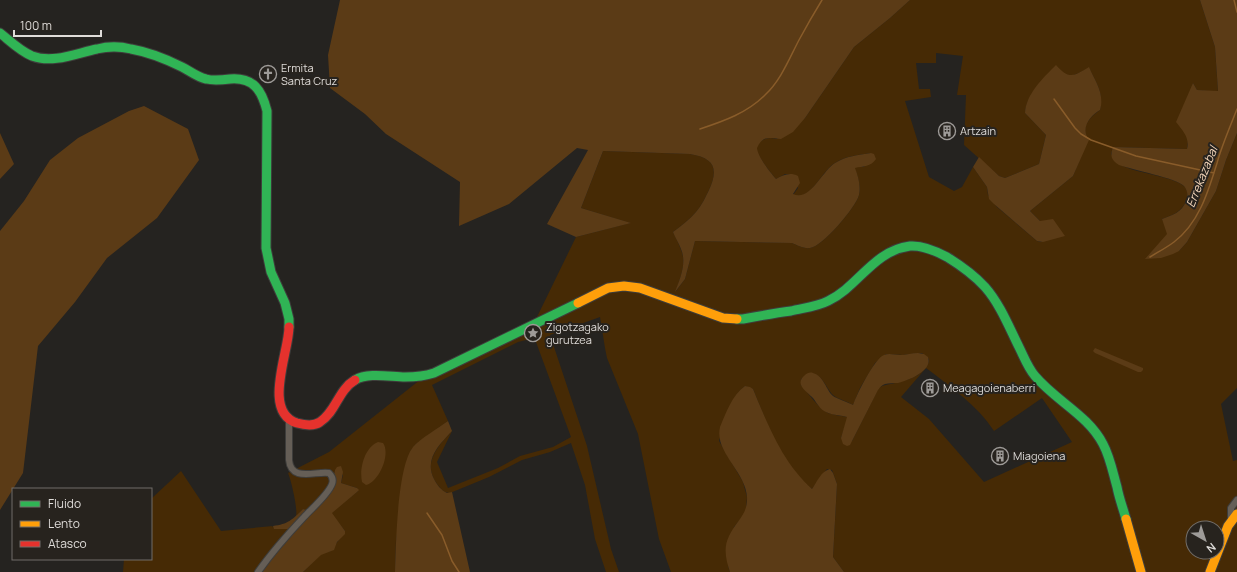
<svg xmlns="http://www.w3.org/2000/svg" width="1237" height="572" font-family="Manrope,sans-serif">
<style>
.green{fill:#462a05;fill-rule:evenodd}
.forest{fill:#5b3b16}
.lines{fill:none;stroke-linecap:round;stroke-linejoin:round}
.stream{stroke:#895c2a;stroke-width:1.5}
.street-casing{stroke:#3e3d3b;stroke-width:8}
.fast-casing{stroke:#3e3d3b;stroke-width:11}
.slow-casing{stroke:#3e3d3b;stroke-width:11}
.jam-casing{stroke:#3e3d3b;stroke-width:11}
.street{stroke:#655e56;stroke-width:6}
.fast{stroke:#30b455;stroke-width:9}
.slow{stroke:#ff9f0a;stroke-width:9}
.jam{stroke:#e5322d;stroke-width:9}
.labels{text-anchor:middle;stroke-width:4;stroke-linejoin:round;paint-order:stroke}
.poi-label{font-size:11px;fill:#dfdcd9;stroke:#27231e;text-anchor:start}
.water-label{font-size:12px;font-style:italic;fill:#f7d9bd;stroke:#27231e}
</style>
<rect width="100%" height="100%" fill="#252320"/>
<path class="green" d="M910 0H1200L1215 47 1218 92 1197 90 1193 83 1187 137 1188 141 1187 149 1113 147 1111 154C1114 158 1117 163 1121 165 1135 173 1176 177 1185 187 1188 191 1188 197 1186 201 1181 212 1173 215 1162 219L1179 251 1187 242 1216 191 1226 160 1237 133V388L1221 404 1233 461 1237 460V572H844L833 557 837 484 832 470 827 469 822 475 812 489C805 483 798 477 793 469 775 446 764 416 753 389L745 386C729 398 725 423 719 441L743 482 747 497 746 510 743 516 734 527 728 566 730 572H671L659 539 638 434 607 358 605 348 600 317 550 335 587 446 611 549 619 572H606L595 539 585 485 571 443 550 452 522 460 489 477 450 493C444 493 441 489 437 484 422 463 437 447 452 431L437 462 448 488 498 468 520 456 553 447 571 437 536 342 526 340 518 342 432 385 448 421 416 444 411 450 396 540 395 572H303L321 554 331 551 345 531 331 513 358 491 357 488 341 483 343 475 335 470 332 483 310 511 303 509 296 516C298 509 291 480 288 473L329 452 435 368 536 319 576 237 630 223 581 208 603 151 690 154C714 158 719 168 709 190 705 198 702 205 696 212 689 220 681 226 673 232 676 238 679 244 681 250 687 263 680 278 676 291L685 279 695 241 792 243C797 245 804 249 810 248 822 247 856 207 859 195 861 185 858 176 854 167H864L871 153C858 155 845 156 835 163 821 171 812 201 793 195L798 188 791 174H785L776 179C770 172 758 157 756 148 761 139 767 136 777 139L805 118 854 47 890 18ZM936 53 963 56 957 95H966L964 145 999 176 1005 178 1039 164 1046 135 1025 113C1027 93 1044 80 1056 66 1069 81 1074 75 1089 68 1096 82 1104 93 1100 110 1090 117 1080 127 1088 140L1073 176 1030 211 1040 221 1048 239 1041 242 1037 241 997 207 988 195 987 187 973 167 962 187 954 191 929 177 905 101 931 97 930 89H919L916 63H936ZM918 353H922L929 359C929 364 927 366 924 370 916 378 906 380 895 383 888 385 883 384 878 389L852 441 841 438 848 417C842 416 834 415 828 413 818 408 809 394 801 385V379L810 373C823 374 825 387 833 395 836 398 848 402 853 405L860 388 875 363 886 354 903 355ZM926 368C951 387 977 405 994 431L1042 398 1072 442 984 482 929 419 901 397ZM1193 528H1217V552H1193Z
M181 471 221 531 273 526 272 527 293 529 258 572H123L124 559H151V499Z"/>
<path class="forest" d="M340 0H910L890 18 854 47 805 118 793 132 781 139C769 138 763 135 757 148 758 157 770 172 776 179 783 175 790 172 798 176L800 183 793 194C810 202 822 171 835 163 846 156 858 155 871 153L874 154 876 159C871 167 863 166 855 168 858 176 861 185 859 195 856 207 822 247 810 248 804 249 797 245 792 243L695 241 685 279 675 292C680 279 687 263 681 249 679 243 675 238 673 232 681 226 689 220 696 212 702 205 705 198 709 190 719 168 714 158 690 154L603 151 581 208 631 223 576 237 547 224 588 150 577 148 509 204 459 226 460 182 386 134 365 114 330 88 328 55Z
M1200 0H1237V133L1226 160 1216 191 1187 242 1179 251 1173 254 1161 258 1145 259 1167 234 1162 219C1173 215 1182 212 1186 201 1188 196 1188 191 1184 186 1176 178 1133 170 1119 165 1111 160 1110 156 1113 147L1187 149C1190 138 1183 131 1176 122L1193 83 1197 90 1218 91 1215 47Z
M1056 65C1069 80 1074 76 1089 67 1095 81 1105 94 1100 110 1090 116 1080 128 1089 140L1073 176 1030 211 1040 221 1053 219 1065 236 1043 242 1037 241 994 204 989 199 987 187 973 167 979 157 999 176 1005 178 1039 164 1046 135 1025 113C1026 94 1043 78 1056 65Z
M144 106 188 129 199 160 157 218 107 258 75 302 38 346 23 473 0 510V231L24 201 50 160 78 138 129 111Z
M0 133 14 164 0 179Z
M1095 348 1143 368V370L1141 372H1138L1095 353 1093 351Z
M918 353 924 354 928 357C933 371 909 380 898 383 894 383 889 383 885 384 882 385 880 387 878 390L852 441 850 445 847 446 843 444 841 438 847 417C840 415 830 415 824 411 818 407 816 401 812 397 806 391 794 384 805 375 807 373 810 372 813 373 824 376 826 390 833 396 836 398 849 403 853 405 857 394 874 359 884 355 889 353 895 355 900 355 906 355 912 353 918 353Z
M745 386 750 387 753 389C768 425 782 462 812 489 817 482 821 471 830 469L833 473 837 484 833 557 844 572H730C726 560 723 548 729 536 736 521 748 515 747 497 746 472 714 452 720 427 726 413 732 395 745 386Z
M448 421 452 431C439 445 424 459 434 479 437 485 441 490 447 493L452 492 470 572H395C396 545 397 467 413 447 420 439 438 428 448 421Z
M378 442 383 443C391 454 379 482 366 485L362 482C359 468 365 447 378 442Z
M341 466 343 472 341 483 357 488 359 490 357 492 332 513 345 531V534L337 542 334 550 321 555 303 572H258L293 529H274L273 526C288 524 292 520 303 509L310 511 332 483 335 470 337 467Z"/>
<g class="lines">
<path class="stream" d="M1234 0 1237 12
M1054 99 1075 128 1081 134 1091 140 1136 156 1214 173
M700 129C724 121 747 113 765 95 781 80 789 59 799 40 806 27 814 13 822 0
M1150 257C1158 252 1166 248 1174 242 1199 223 1208 192 1217 163 1222 145 1230 127 1237 109
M427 513 442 535 452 561 459 572"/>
<g class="street-casing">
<path id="street" d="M1231 521V508L1237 500
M258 572C272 552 288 534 304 517 312 508 328 495 332 484 334 479 332 476 329 473 315 471 291 482 289 460V419"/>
</g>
<g class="fast-casing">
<path id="fast" d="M0 33C10 41 20 51 32 56 53 64 77 53 97 49 109 46 119 46 131 49 148 52 166 59 182 67 190 71 197 77 206 79 214 81 222 80 230 79 254 77 262 91 267 111L266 248 271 272 285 303 289 319V327
M737 319H743C759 316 775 313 791 311 803 308 816 307 828 301 859 286 873 251 910 246 923 245 936 251 947 257 960 265 974 275 985 287 1000 304 1009 327 1019 347 1024 357 1028 368 1035 376 1056 401 1088 415 1103 444 1110 457 1113 473 1117 487 1119 498 1123 508 1126 519
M355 380C368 372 391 377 405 377 415 377 425 376 434 373L578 303"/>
</g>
<g class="slow-casing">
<path id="slow" d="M578 303 608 288 624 286 640 288 723 318 737 319
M1126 519 1141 572
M1210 572 1228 526 1237 514"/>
</g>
<g class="jam-casing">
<path id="jam" d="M289 327C289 352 262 412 297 423 304 425 313 427 320 422 336 412 338 390 355 380"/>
</g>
<use href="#street" class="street"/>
<use href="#fast" class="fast"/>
<use href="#slow" class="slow"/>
<use href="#jam" class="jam"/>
</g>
<defs>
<g id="church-ring" transform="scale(0.9)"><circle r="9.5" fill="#27231e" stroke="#9e9b98" stroke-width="1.5"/><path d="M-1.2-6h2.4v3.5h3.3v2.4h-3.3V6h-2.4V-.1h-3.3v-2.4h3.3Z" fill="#9e9b98"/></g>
<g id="building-ring" transform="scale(0.9)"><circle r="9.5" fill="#27231e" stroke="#9e9b98" stroke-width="1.5"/><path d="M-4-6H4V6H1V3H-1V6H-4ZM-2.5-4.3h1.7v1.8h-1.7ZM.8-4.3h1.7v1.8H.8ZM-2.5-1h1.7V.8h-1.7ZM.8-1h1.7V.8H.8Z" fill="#9e9b98"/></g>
<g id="sight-ring" transform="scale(0.9)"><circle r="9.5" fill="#27231e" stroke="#9e9b98" stroke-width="1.5"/><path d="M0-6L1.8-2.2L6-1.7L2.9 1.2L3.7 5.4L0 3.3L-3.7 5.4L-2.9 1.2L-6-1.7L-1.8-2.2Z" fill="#9e9b98"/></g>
</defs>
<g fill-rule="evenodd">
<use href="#church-ring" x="268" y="74"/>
<use href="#building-ring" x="947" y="131"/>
<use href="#sight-ring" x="533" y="333"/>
<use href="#building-ring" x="930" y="388"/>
<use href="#building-ring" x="1000" y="456"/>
</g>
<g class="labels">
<g class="poi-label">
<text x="281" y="72">Ermita<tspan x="281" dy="13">Santa Cruz</tspan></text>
<text x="960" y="135">Artzain</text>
<text x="546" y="331">Zigotzagako<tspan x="546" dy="13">gurutzea</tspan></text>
<text x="943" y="392">Meagagoienaberri</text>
<text x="1013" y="460">Miagoiena</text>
</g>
<g class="water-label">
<text transform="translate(1202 177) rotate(-68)" y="4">Errekazabal</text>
</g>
</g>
<rect x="12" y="488" width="140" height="72" fill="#27231e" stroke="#716d69"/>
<rect x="20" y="501" width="20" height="6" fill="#30b455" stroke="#716d69"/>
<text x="48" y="508" font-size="12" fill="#dfdcd9">Fluido</text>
<rect x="20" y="521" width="20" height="6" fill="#ff9f0a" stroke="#716d69"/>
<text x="48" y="528" font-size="12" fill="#dfdcd9">Lento</text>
<rect x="20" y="541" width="20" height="6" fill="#e5322d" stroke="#716d69"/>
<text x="48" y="548" font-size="12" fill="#dfdcd9">Atasco</text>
<g transform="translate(1205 540) rotate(141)"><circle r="19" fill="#27231e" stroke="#716d69"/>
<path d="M0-3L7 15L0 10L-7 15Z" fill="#9e9b98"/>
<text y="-6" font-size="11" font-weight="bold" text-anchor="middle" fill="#dfdcd9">N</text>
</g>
<path d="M14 30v6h87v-6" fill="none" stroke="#dfdcd9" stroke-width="2"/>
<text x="20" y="30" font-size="12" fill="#dfdcd9" stroke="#27231e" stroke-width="3" paint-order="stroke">100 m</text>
</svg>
